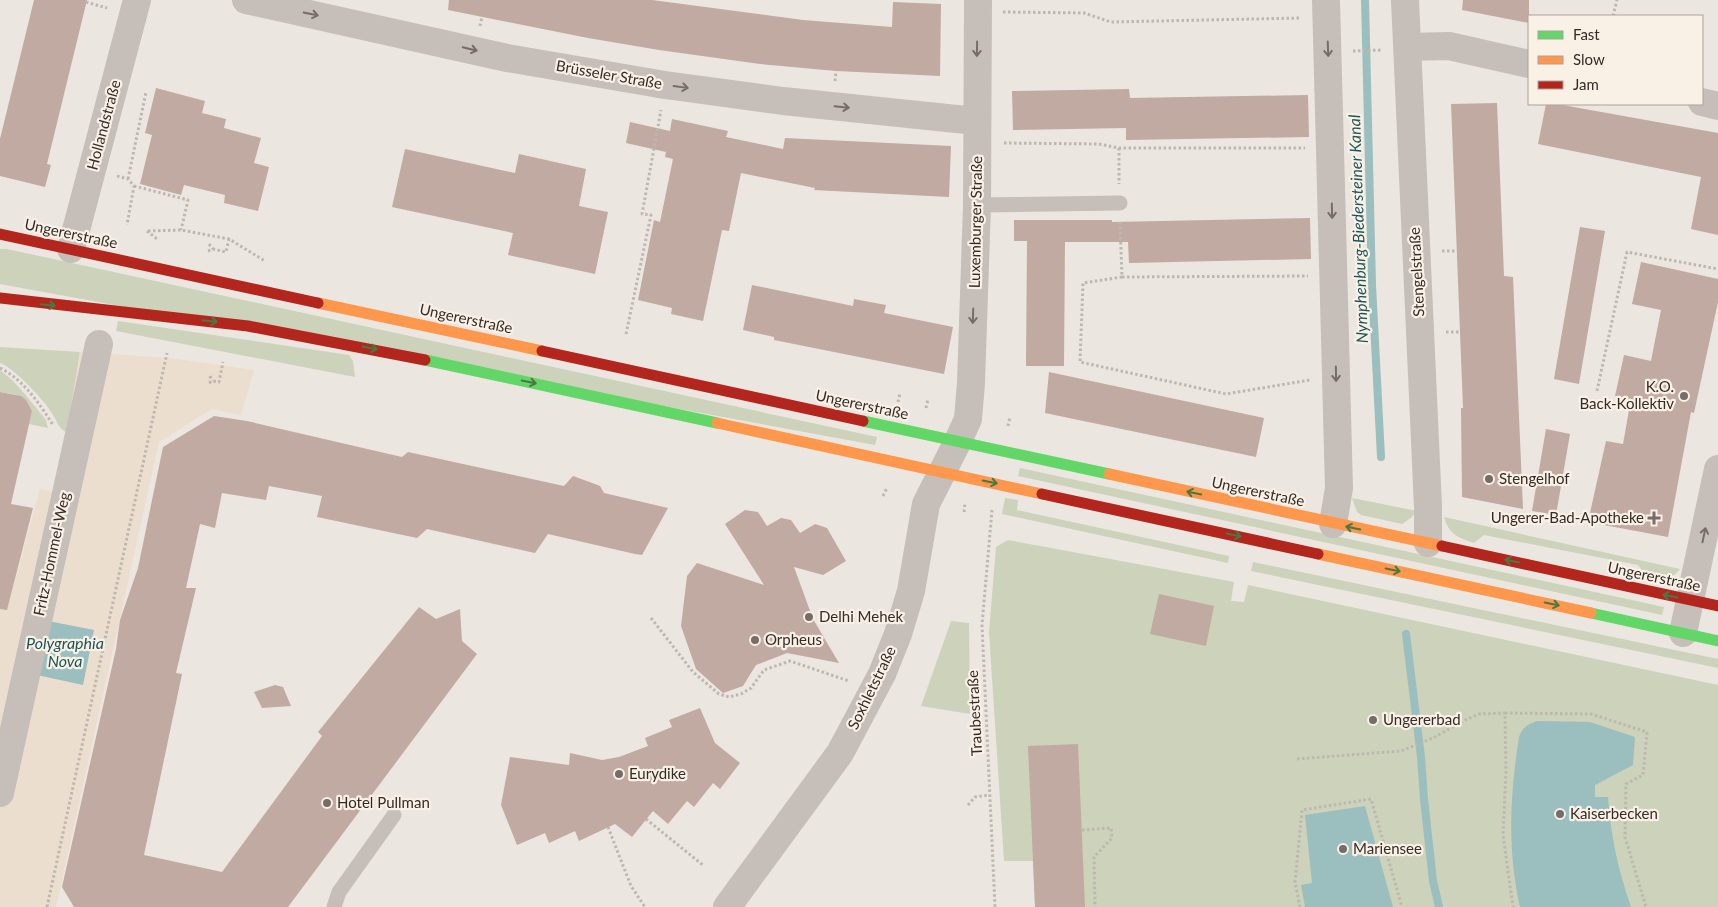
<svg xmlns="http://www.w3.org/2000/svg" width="1718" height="907" font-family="Lato,sans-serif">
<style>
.green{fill:#cdd2ba}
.plaza{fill:#ebdece}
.water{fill:#9bbebe}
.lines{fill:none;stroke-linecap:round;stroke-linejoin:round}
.stream{stroke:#9bbebe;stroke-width:8}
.building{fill:#c0aaa1}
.path{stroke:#beb7b1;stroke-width:3;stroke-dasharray:2.5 2.5;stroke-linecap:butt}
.lane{stroke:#c5beb9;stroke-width:15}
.street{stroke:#c5beb9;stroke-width:28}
.fast{stroke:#63d668;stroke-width:11}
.slow{stroke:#ff974d;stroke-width:11}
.jam{stroke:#b3261e;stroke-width:11}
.oneway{stroke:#766d69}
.oneway2{stroke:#4a7844}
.poi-dot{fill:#766c68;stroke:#f9f0e6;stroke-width:2}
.labels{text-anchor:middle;stroke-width:4.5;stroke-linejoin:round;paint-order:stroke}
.street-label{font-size:15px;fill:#362b27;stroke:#f9f0e6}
.poi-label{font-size:15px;fill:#362b27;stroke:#f9f0e6;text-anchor:start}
.water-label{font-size:16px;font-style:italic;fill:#1c5457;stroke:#f9f0e6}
</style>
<rect width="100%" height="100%" fill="#ece6e0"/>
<path class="green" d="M0 249H7L877 437 875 445 0 284Z
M118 321 349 355 353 361 355 377 116 331Z
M0 347 80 352 68 433C58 429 57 420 51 412 44 400 13 367 0 363Z
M0 370 12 380 24 393 46 420 48 428 29 424 32 411C23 394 18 395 0 392Z
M1020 468 1664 607 1662 615 1018 476Z
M1005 498 1018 500 1017 510 1229 556 1228 563 1002 514Z
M1352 498 1417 511 1411 518 1402 524 1361 515 1357 512Z
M1444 517 1680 569C1674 578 1660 583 1649 578 1645 575 1641 569 1638 565L1484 535 1474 543C1458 537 1449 535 1444 517Z
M1008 540 1234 582 1231 601 1244 602 1248 585 1718 685V907H1035L1033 861H1004L989 632 996 547Z
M1253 562 1718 659V668L1251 571Z
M951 621 969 623 970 714 921 706Z"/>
<path class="plaza" d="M80 352 171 358 254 370 241 415 212 409 159 442 56 907H0V593L11 595 40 489 57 492Z"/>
<path class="water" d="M48 621 94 630 83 685 37 675Z
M1537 721 1590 722 1635 737 1633 765 1595 785V797H1608C1611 838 1618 869 1631 907H1520C1507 848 1510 796 1519 737 1522 728 1528 724 1537 721Z
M1365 806 1393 907H1305L1301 885 1312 883 1305 815Z"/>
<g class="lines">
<path class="stream" d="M1365 0 1372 285 1381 457
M1406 634 1421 757 1424 799 1433 881 1439 907"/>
</g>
<path class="building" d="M34 0H87L47 164 51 165 45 187 0 176V139Z
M449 0H652L803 20 892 27 893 2 941 4 940 76 836 71 760 64 659 50 588 38 448 10Z
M1463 0H1529V23L1462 10Z
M156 88 205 101 202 113 226 119 224 128 261 138 254 163 269 167 258 211 224 203 225 195 184 185 181 195 140 184 152 135 145 133Z
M1129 89 1130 98 1308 95 1309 137 1126 140V128L1013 130 1012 91Z
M1497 103 1504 276 1513 277 1523 509 1462 497 1461 408H1463L1451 104Z
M1546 104H1557L1718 133V235L1691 229 1701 177 1538 144Z
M672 119 728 131 726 137 783 149 785 138 951 146 949 197 814 190 815 188 741 173 729 231 722 230 703 321 671 314 672 308 638 300 654 220 660 222 673 159 665 157 666 152 626 143 630 122 670 131Z
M405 149 515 173 519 154 586 169 579 206 608 212 595 274 508 255 513 233 392 207Z
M1310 218 1311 259 1129 263 1128 242H1065L1064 366H1026L1027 241H1014V220H1112V222Z
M1580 227 1605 231 1579 384 1554 379Z
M1641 262 1718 279V302L1694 413 1691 412 1668 537 1588 522 1606 441 1623 444 1631 399 1615 396 1624 355 1651 361 1661 310 1632 304Z
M752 285 853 306 854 299 886 305 884 313 953 327 944 374 774 340V337L743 330Z
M1049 372 1264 418 1256 457 1045 413Z
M0 392 21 396 26 400 32 411 11 504 33 508 7 610 0 609Z
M214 416 247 421 402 457 408 452 564 486 573 476 595 484 600 486 604 493 668 508 642 555 635 554 548 534 535 553 427 529 417 538 317 517 322 496 269 486 266 500 222 493 215 528 200 524 186 588H196L176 673 182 674 144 855 222 872 322 736 318 732 419 607 436 619 460 609 462 641 477 654 288 907H74L62 887 116 649 120 620 138 568 163 447Z
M1546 429 1570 434 1556 515 1532 511Z
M745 510 758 512 767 526 781 518 791 520 800 533 815 524 827 528 846 561 823 575 794 567 813 619 839 663 787 653 756 665 743 686 723 693 696 669 681 626 687 576 697 563 764 585 725 524Z
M1159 594 1214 606 1206 646 1150 634Z
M275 685 283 687 291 706 262 708 254 692Z
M700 708 715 743 740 763 720 789 713 783 694 807 687 801 668 824 653 811 632 837 615 824 579 841 575 831 549 843 545 833 517 845 501 805 510 757 569 765 570 753 602 760 619 757 648 746 645 738 672 727 669 720Z
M1078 744 1085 907H1035L1028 746Z"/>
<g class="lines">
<path class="path" d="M86 2 107 8
M1003 12 1084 13 1111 22 1301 18
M1613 16 1617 0
M480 26 482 17
M1353 51 1382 50
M835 81 836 71
M1004 143 1099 144 1119 148H1305
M1119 148V184
M117 176 128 179 134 186 127 225
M128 179 146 92
M134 186 188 200 181 230
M1120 222 1122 277 1308 276
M147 231 157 239
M148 231 181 230 229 239 265 261
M209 244 213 249
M208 251 213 249 226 252 229 239
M1442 251H1457
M1122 277 1083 283 1080 362 1226 394 1310 380
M1446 332H1460
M626 334 651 215 642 214 661 110
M0 368C24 380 39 403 53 425
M210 376 212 381
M209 383 212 381 219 382 223 362
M1597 391 1627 252 1718 269
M898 402 900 393
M926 408 928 399
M1008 426 1010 417
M883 496 887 488
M992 510 982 625 995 907
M964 512 965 503
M651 618 693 672 719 694 729 697 741 694 751 688 764 670 790 661 849 681
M1505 713 1591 714 1647 732 1643 775 1626 784 1625 837 1646 907
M1297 759 1401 751 1433 738 1461 722 1479 714 1505 713 1506 771 1503 835 1513 907
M968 805 975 797 989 795
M646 819 704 866
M608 827 631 886 645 907
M1082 830 1111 828 1112 838 1094 857 1095 907
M47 907 167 353
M1300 907 1295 882 1302 810 1371 799 1402 907"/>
<path class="lane" d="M977 205 1120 203
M334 907 339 892 394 815"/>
<path class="street" d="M246 0 507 58 665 85 783 101 976 121
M1326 0 1339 488 1333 524
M1405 0 1428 507V543
M1407 47 1449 46 1529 64
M1702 102 1718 106
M71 249 137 0
M1683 633 1718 469
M0 793 99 344
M727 907 840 753 882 674 898 634 911 591 926 504 958 441 968 419 971 383 977 205 978 0"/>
<path class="fast" d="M425 360 717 423
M863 421 1109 474
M1591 613 1718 641"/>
<path class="slow" d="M318 303 542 351
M717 423 1042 494
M1109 474 1442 546
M1318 554 1591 613"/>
<path class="jam" d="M0 234 318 303
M0 298 248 326 425 360
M542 351 863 421
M1042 494 1318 554
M1442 546 1718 606"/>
</g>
<defs><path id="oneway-shaft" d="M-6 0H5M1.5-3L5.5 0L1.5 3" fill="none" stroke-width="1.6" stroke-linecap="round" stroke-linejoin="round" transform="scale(1.25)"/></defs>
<g class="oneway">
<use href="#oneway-shaft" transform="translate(311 14) rotate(12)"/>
<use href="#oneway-shaft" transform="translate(470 49) rotate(13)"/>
<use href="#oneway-shaft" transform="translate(977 49) rotate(91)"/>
<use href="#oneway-shaft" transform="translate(1328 49) rotate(88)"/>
<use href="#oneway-shaft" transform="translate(681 87) rotate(8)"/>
<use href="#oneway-shaft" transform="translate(842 107) rotate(6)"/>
<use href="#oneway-shaft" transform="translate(1332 211) rotate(89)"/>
<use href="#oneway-shaft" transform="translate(973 316) rotate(92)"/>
<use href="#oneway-shaft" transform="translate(1336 374) rotate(89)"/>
<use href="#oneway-shaft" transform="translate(1704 535) rotate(-78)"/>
</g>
<g class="oneway2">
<use href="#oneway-shaft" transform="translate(48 305) rotate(6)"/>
<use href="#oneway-shaft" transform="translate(210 321) rotate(6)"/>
<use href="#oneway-shaft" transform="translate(370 348) rotate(11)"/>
<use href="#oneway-shaft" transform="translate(529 382) rotate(12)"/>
<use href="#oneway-shaft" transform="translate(990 482) rotate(12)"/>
<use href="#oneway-shaft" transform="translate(1194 493) rotate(-168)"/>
<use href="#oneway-shaft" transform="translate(1353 528) rotate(-168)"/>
<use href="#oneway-shaft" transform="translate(1234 535) rotate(12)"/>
<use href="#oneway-shaft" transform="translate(1512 561) rotate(-168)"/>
<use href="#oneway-shaft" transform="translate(1393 570) rotate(12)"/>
<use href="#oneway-shaft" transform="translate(1670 596) rotate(-168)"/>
<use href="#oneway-shaft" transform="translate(1552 604) rotate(12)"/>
</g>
<g class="poi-dot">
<circle cx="1684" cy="396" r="5"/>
<circle cx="1489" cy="479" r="5"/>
<path d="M1651.5 510.5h5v5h5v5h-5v5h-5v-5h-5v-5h5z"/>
<circle cx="809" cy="617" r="5"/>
<circle cx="755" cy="640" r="5"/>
<circle cx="1373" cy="720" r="5"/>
<circle cx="619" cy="774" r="5"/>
<circle cx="327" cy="803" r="5"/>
<circle cx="1560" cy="814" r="5"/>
<circle cx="1343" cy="849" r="5"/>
</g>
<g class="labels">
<g class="street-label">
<text transform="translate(609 75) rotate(10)" y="5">Brüsseler Straße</text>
<text transform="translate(104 125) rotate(-75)" y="5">Hollandstraße</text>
<text transform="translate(976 222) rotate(-89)" y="5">Luxemburger Straße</text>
<text transform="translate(71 234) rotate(12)" y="5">Ungererstraße</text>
<text transform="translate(1417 272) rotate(-93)" y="5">Stengelstraße</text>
<text transform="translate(466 319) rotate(12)" y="5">Ungererstraße</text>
<text transform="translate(862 405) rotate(12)" y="5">Ungererstraße</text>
<text transform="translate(1258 492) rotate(12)" y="5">Ungererstraße</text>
<text transform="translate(52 554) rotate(-78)" y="5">Fritz-Hommel-Weg</text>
<text transform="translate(1654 577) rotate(12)" y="5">Ungererstraße</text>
<text transform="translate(872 688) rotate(-64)" y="5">Soxhletstraße</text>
<text transform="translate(975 713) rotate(-93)" y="5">Traubestraße</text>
</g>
<g class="poi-label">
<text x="1674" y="392" text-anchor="end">K.O.<tspan x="1674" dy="17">Back-Kollektiv</tspan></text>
<text x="1499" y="484">Stengelhof</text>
<text x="1644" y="523" text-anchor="end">Ungerer-Bad-Apotheke</text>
<text x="819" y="622">Delhi Mehek</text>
<text x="765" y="645">Orpheus</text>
<text x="1383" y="725">Ungererbad</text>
<text x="629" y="779">Eurydike</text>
<text x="337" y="808">Hotel Pullman</text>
<text x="1570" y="819">Kaiserbecken</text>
<text x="1353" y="854">Mariensee</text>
</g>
<g class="water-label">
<text transform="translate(1358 229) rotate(-92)" y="6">Nymphenburg-Biedersteiner Kanal</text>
<text x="65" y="649">Polygraphia<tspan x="65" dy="18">Nova</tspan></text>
</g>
</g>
<rect x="1528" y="15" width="175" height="90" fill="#f9f0e6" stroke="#aba19a"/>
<rect x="1538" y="31" width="25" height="8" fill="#63d668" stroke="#aba19a"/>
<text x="1573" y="40" font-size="15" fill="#362b27">Fast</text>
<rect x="1538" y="56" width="25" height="8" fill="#ff974d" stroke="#aba19a"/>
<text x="1573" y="65" font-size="15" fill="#362b27">Slow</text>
<rect x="1538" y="81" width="25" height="8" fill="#b3261e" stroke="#aba19a"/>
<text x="1573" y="90" font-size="15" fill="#362b27">Jam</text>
</svg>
